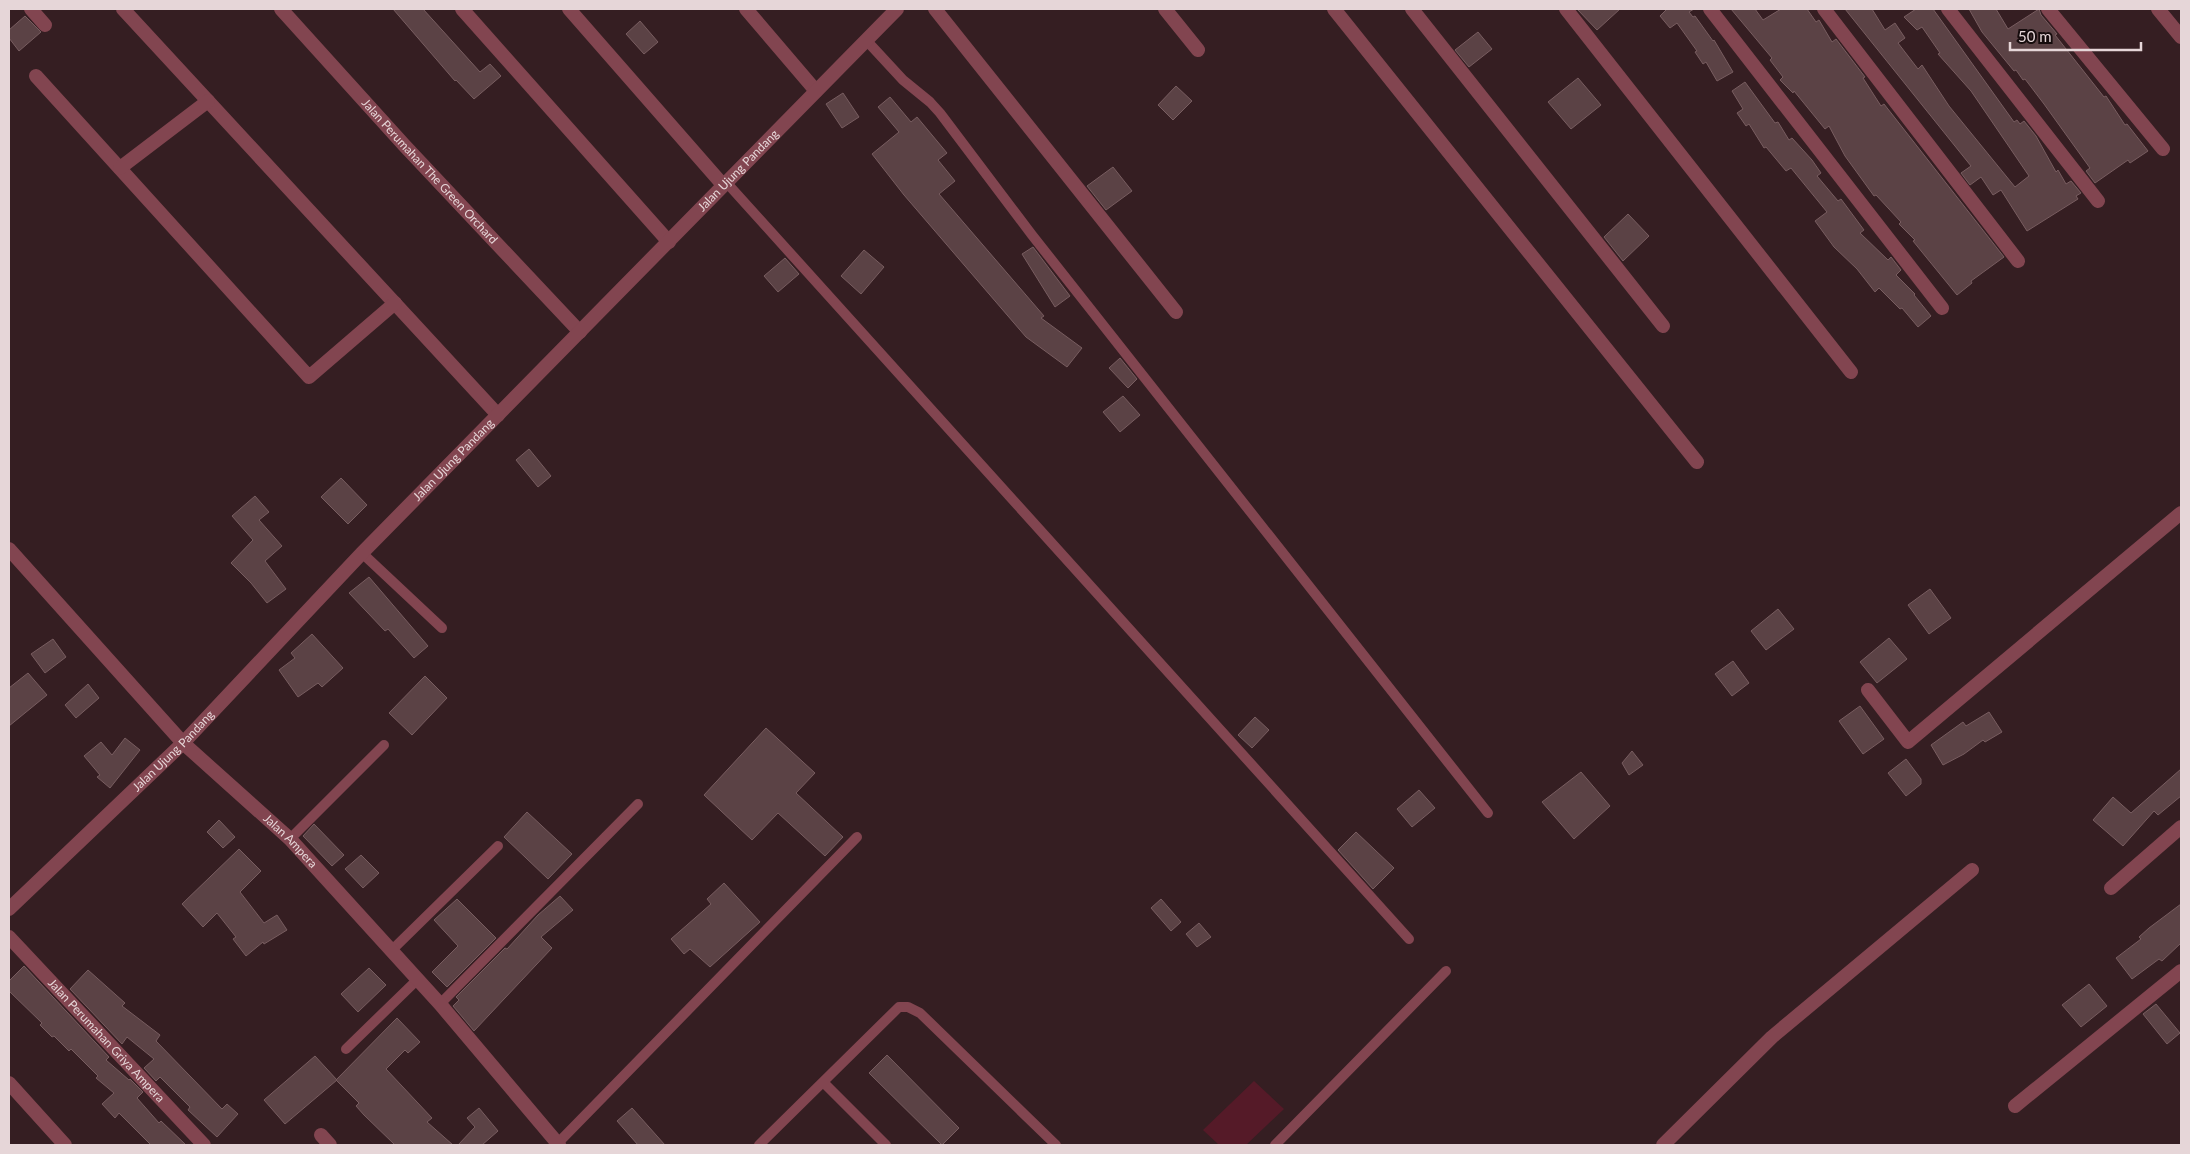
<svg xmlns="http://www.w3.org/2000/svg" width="2190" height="1154" font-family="Lato,sans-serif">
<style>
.green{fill:#551a28}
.building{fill:#5b4245;stroke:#785d60}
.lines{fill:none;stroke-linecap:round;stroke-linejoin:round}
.service{stroke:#824550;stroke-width:10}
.minor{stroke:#824550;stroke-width:14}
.labels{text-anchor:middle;stroke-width:4;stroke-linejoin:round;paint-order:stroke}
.street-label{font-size:12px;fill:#e6d6d8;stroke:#160c0d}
</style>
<rect width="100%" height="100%" fill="#351e22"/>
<path class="green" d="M1254 1081 1284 1109 1246 1145H1219L1203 1130Z"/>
<path class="building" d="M393 9H423L480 72 490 64 501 76 474 99 456 80 455 81Z
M1577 9H1620L1597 30Z
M1667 9H1694L1689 12 1693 17 1695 16 1713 41 1714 40 1733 72 1717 81 1706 62 1703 64 1695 52 1697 51 1677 23 1670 28 1660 16Z
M1731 9H1755L1763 20 1781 9H1807L1816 22 1819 20 1832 42 1836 39 1865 77 1863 78 1881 106 1884 104 2004 257 1971 281 1972 283 1957 295 1913 241 1915 240 1899 224 1901 222 1876 195 1874 196 1845 156 1829 126 1825 129 1794 91 1793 93 1780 80 1783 77 1770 60 1772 58Z
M1845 9H1872L1885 30 1895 23 1905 38 1898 43 1918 69 1922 65 1949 106 2015 187 2029 176 1971 91 1938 54 1940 53 1922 27 1917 30 1904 17 1916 9H1933L2014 122 2017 120 2020 124 2024 121 2036 136 2056 172 2058 170 2066 184 2071 181 2081 193 2076 196 2078 199 2027 231 2001 190 1993 195 1981 177 1970 185 1961 173 1971 166Z
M1969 9H1996L2008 29 2039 9 2041 15 2057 34 2055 35 2104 97 2106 96 2125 125 2127 124 2148 151 2130 163 2128 160 2095 183 2086 171 2090 168 2044 104 2025 79 2023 80 2016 70 2014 71 1982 32Z
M25 16 41 32 19 51 9 38V30Z
M640 21 658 42 644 54 626 34Z
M1478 32 1492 49 1469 67 1455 50Z
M1578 78 1601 105 1571 129 1548 102Z
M1745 82 1775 123 1778 122 1789 140 1792 138 1812 160 1821 173 1817 176 1838 201 1841 199 1864 230 1860 233 1888 260 1891 257 1901 270 1896 275 1915 294 1914 295 1931 316 1918 327 1902 308 1900 309 1879 288 1875 292 1857 269 1834 247 1815 221 1827 212 1791 168 1786 171 1766 147 1764 148 1749 124 1746 126 1737 113 1743 109 1732 91Z
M1176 86 1192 101 1173 120 1158 105Z
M843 93 859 117 842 128 826 104Z
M890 97 911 122 917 117 947 153 938 160 955 181 939 194 1044 316 1041 318 1082 348 1067 367 1026 337 904 195 872 154 899 132 878 107Z
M1113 167 1132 191 1106 210 1087 186Z
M1628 214 1649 236 1623 261 1604 237Z
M1033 247 1070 296 1055 307 1022 254Z
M864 250 884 267 861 294 841 276Z
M785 258 799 274 778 292 764 276Z
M1120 358 1137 379 1128 388 1109 368Z
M1123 396 1140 415 1120 432 1103 412Z
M529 449 551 476 538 487 516 460Z
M341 478 367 505 348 524 321 497Z
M255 496 269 512 259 520 282 546 265 561 286 589 267 603 251 583 231 563 253 540 232 516Z
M369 577 428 646 414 658 388 629 385 631 349 593Z
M1930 589 1951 618 1929 634 1908 605Z
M1778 609 1794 629 1766 650 1751 631Z
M312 634 343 668 322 687 318 683 298 697 279 670 295 658 291 653Z
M1889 638 1907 659 1877 683 1860 662Z
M53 639 66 657 45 673 31 654Z
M1733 661 1749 683 1732 696 1715 674Z
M28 673 47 695 9 726V688Z
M425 676 447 698 412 735 389 713Z
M88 684 99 698 76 718 65 705Z
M1860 706 1884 739 1863 754 1839 721Z
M1989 712 2002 732 1985 742 1983 740 1964 754 1943 765 1931 745 1963 722 1966 726Z
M1255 717 1269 730 1252 748 1238 735Z
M766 728 815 773 796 793 843 837 825 856 778 813 752 840 704 795Z
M125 738 140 750 110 788 97 777 100 775 84 756 101 742 112 755Z
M1632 751 1643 765 1629 775 1622 763Z
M1906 759 1921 779V784L1906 796 1888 773Z
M2181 769V796L2158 815 2154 811 2123 846 2093 820 2113 797 2131 813Z
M1581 772 1610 806 1574 839 1542 802Z
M1419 790 1435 808 1412 827 1397 809Z
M527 812 572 854 548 879 504 837Z
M219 820 235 837 223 848 207 832Z
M314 824 344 855 332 866 303 836Z
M1356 832 1394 868 1373 889 1338 850Z
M239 849 261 871 240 892 264 923 277 915 287 930 264 944 263 942 246 956 233 939 236 937 217 913 203 927 182 904Z
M361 855 379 873 363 888 345 869Z
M724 883 760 922 710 967 690 949 684 954 671 939 711 904 707 899Z
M560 896 573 910 541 937 552 948 474 1031 453 1006 459 1000 456 997 505 948 507 949 538 915Z
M457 899 496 938 447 987 432 972 458 946 434 920Z
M1161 899 1181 922 1171 931 1151 908Z
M2181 904V943L2162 961 2159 959 2132 979 2116 958 2141 939 2139 937 2149 928Z
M1199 923 1211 937 1197 947 1186 934Z
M24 966 109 1057 106 1060 129 1080 130 1079 143 1092 137 1098 159 1123 161 1121 186 1145H151L119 1113 115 1118 102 1104 114 1093 96 1078 98 1076 71 1049 69 1051 54 1036 52 1037 40 1025 42 1023 9 991V981Z
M369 968 386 985 358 1012 341 994Z
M88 970 125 1003 122 1006 160 1035 156 1041 222 1109 227 1104 238 1114 217 1137 188 1110 190 1107 160 1077 156 1081 144 1068 154 1059 127 1037 122 1044 70 989Z
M2089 984 2107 1006 2081 1027 2062 1005Z
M2156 1004 2180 1033 2167 1044 2143 1014Z
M397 1018 420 1042 408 1053 405 1050 386 1069 432 1118 427 1122 453 1145H395L364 1115 356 1106 359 1103 336 1080Z
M887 1055 959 1128 942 1145 869 1073Z
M315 1056 337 1080 285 1124 264 1100Z
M479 1108 498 1131 482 1145H458L475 1127 467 1118Z
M632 1108 665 1145H638L617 1121Z"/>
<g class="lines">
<path class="service" d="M866 40 903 80 930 102 940 113 1032 235 1488 813
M726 182 1409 939
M362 553 442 628
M290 839 384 745
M392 950 498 846
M440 1004 638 804
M346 1049 418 979
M823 1082 886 1145
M557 1144 857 837
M759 1145 899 1007H908L920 1013 1056 1145
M1275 1145 1446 971"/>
<g class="minor">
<path d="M31 9 45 25"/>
<path d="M123 9 498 415"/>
<path id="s1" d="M281 9 404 145 580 332"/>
<path d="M462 9 669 242"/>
<path d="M569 9 723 185"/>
<path d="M746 9 816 91"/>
<path d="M935 9 1176 312"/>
<path d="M1165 9 1198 50"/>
<path d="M1334 9 1697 462"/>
<path d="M1412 9 1663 326"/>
<path d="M1566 9 1851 372"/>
<path d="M1710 9 1942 308"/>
<path d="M1824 9 2018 261"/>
<path d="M1948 9 2098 201"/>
<path d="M2048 9 2163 149"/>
<path d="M2158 9 2181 37"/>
<path d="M36 76 309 377 395 303"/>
<path d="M120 168 208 101"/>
<path id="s2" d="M9 549 183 743 290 839 440 1004 559 1145"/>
<path d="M1868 690 1908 742 2181 513"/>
<path d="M2111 888 2181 827"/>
<path id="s3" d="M9 909 183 743 362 553 897 9"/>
<path id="s4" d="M9 937 204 1145"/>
<path d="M9 1083 65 1145"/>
<path d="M2015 1106 2181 971"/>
<path d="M321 1135 330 1145"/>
<path d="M1663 1145 1772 1037 1972 870"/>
</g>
</g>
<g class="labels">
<g class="street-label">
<text dy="4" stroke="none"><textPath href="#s1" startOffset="220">Jalan Perumahan The Green Orchard</textPath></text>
<text dy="4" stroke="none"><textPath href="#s3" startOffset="1038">Jalan Ujung Pandang</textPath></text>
<text dy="4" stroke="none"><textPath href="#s3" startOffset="632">Jalan Ujung Pandang</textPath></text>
<text dy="4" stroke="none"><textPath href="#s3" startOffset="228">Jalan Ujung Pandang</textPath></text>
<text dy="4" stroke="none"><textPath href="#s2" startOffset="406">Jalan Ampera</textPath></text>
<text dy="4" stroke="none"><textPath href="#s4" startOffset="142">Jalan Perumahan Griya Ampera</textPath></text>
</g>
</g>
<rect width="2190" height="1154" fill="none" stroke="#e6d6d8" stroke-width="20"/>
<path d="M2010 42v8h131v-8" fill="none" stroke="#e6d6d8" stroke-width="2.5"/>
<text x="2018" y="42" font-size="15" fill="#e6d6d8" stroke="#160c0d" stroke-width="4" paint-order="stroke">50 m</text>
</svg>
